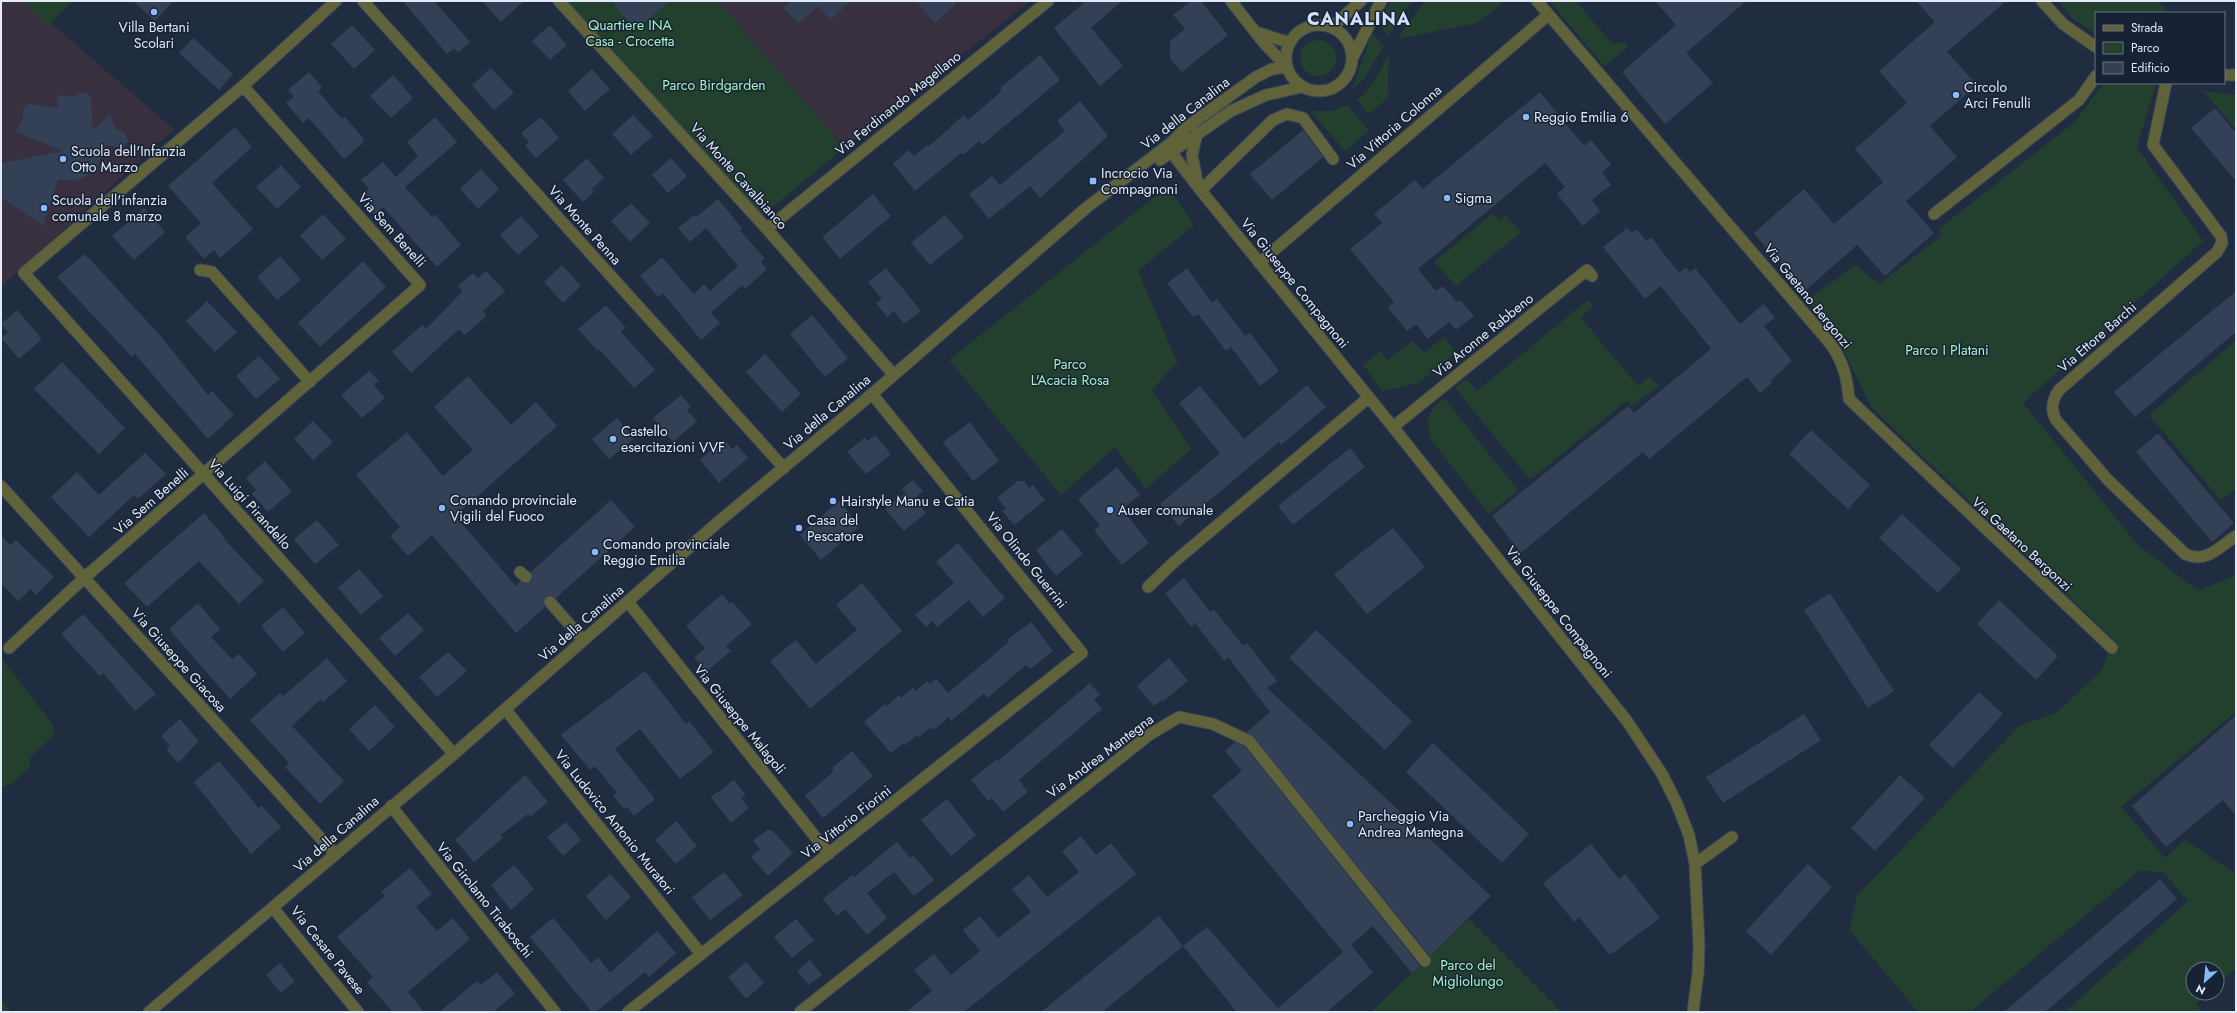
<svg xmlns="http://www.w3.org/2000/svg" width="2237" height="1013" font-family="Jost,sans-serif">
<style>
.education{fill:#382f3f}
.green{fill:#23402e}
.building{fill:#334055}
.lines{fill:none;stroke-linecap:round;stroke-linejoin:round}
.service-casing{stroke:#3b475a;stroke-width:13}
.minor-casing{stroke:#3b475a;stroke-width:13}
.tertiary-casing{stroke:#3b475a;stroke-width:13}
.service{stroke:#606239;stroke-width:11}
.minor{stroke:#606239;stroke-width:11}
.tertiary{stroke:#606239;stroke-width:11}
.poi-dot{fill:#8abafc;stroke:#172235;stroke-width:1.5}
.labels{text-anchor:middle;stroke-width:3;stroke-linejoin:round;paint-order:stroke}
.park-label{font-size:14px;fill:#a4f3c0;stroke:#172235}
.poi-label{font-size:14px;fill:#e2eaf7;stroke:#172235;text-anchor:start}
.street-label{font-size:14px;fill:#e2eaf7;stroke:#172235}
.district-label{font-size:18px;font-weight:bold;letter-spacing:1px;fill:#d1e1fc;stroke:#172235}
</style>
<rect width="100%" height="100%" fill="#202c40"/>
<path class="education" d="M1 1H25L174 129 1 287Z
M718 1H1030L844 148Z"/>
<path class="green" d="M23 1H73L48 25Z
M559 1H718L844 148 758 219Z
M1391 1H1412L1388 36 1378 24Z
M1425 1H1505L1477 23 1397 39Z
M1549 1H1576L1613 45 1624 42 1628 47 1604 66Z
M2058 1H2157L2169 13H2096V34L2072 18Z
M1372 33 1384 46 1364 79 1349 91 1355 82Z
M1300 58a18 18 0 1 1 36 0a18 18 0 1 1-36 0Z
M1389 55 1388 86 1389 97 1369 114 1357 100 1369 89Z
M2103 83H2156L2137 147 2203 241 2023 403 2138 545 2198 591 2236 575V712L2121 807 2165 858 2185 840 2236 874V969L2217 985V969H2193V993H2208L2196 1004 2202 1012H2065L2188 901 2164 873 2140 870 1970 1012H1918L1849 930 1857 896 2019 726 2056 713 2102 670 2113 639 1871 407 1844 351 1807 300 1856 265 1879 284 1941 236 1940 228 2076 121Z
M2203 91 2236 95V129Z
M1348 105 1369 131 1345 151 1310 111H1331Z
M1168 186 1194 225 1138 271 1177 362 1152 390 1191 449 1146 489 1115 447 1061 495 949 360Z
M1492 214 1499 221 1506 215 1521 232 1456 286 1434 262Z
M1588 300 1593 306 1581 318 1638 386 1650 376 1659 386 1632 406 1626 401 1530 480 1455 388 1466 379 1477 391Z
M1444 337 1456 352 1419 383 1383 391 1363 365 1380 351 1387 360 1413 341 1424 353Z
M2236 340V489L2221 501 2149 415Z
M1444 398 1518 490 1489 514 1432 441C1424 422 1428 410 1444 398Z
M1 658 51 722 55 734 30 758V767L13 783 1 788Z
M1469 919 1562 1012H1371Z
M1 1000 12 1012H1Z"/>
<path class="building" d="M133 1H173L155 21Z
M403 1H434L470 42 458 53 454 48 447 54Z
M482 1H524L501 22Z
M612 1H670L635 30Z
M790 1H851L830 20 818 6 798 24 783 8Z
M916 1H959L935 23Z
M1086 1H1122L1091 28 1123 66 1100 86 1054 28Z
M1191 1H1201L1228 35 1182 72 1170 59V41L1185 29 1173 15Z
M1655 1H1746L1686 53 1713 83 1665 124 1622 72 1676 25Z
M1916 1H2006L1947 52 1977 85 1930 126 1957 157 1906 201 1934 233 1885 276 1857 245 1805 291 1776 256 1774 257 1754 233 1804 189 1834 224 1883 182 1855 149 1907 103 1879 71 1935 22Z
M352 25 375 50 354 69 331 44Z
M550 25 567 45 550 60 532 41Z
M193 38 233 74 219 90 179 53Z
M1040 55 1060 80 982 145 979 141 963 155 961 153 915 191 893 164 909 150 914 156 927 145 928 147 964 115 968 120 1002 91 1000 88Z
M491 68 514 93 494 110 472 85Z
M592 69 610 89 585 111 568 91Z
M309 72 322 87 318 91 342 119 345 117 363 138 364 142 344 159 309 118 303 123 286 103 294 97 288 90Z
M393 75 413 98 391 118 370 96Z
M80 92 87 93 91 98 93 130 110 114 116 129 125 132 128 141 124 146 119 147 102 145 100 160 94 172 77 181 58 180 43 226 1 197V163L63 151 16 132 19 123 23 120V109L28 104 59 108 56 95 73 97Z
M1540 92 1584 146 1591 140 1611 164 1602 172 1611 185 1592 200 1600 211 1583 226 1557 194 1565 187 1545 163 1418 269 1436 291 1443 286 1457 302 1460 300 1474 316 1456 330 1449 322 1428 339 1416 324 1407 331 1388 308 1394 302 1350 249 1382 223 1374 214 1415 180 1423 189Z
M1080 101 1108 136 1040 198 1030 186 989 219 969 194 992 176 1000 185 1065 131 1057 121Z
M2215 108 2236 133V181L2191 128Z
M633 115 653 136 631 155 612 134Z
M435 117 457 142 405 187 432 217 435 214 461 245 437 267 383 207 374 215 365 206 371 200 365 193 369 189 361 180 383 162 396 177 418 156 407 142Z
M541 117 559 138 536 158 525 146 529 142 521 133Z
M235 127 252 147 212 183 253 229 220 258 214 250 204 259 185 237 201 223 168 186Z
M1303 130 1323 157 1272 200 1250 174Z
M587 158 604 178 592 189 594 192 583 202 563 180Z
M671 158 687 176 668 193 652 175Z
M281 165 301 187 277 209 256 187Z
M481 169 499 189 478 209 460 189Z
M873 194 891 216 840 259 822 237Z
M718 199 742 228 740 230 765 259 761 262 767 269 745 289 742 285 711 313 720 323 701 340 663 293 658 297 640 276 662 257 694 294 704 284 710 291 738 266 706 228 690 242 678 228 694 215 696 217Z
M631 203 650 223 630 242 611 221Z
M144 208 165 232 134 260 112 236Z
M323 214 346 239 322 260 300 236Z
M945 215 964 237 930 265 911 243Z
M521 216 539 236 518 255 500 235Z
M1627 228 1632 233 1637 229 1646 241 1651 237 1679 273 1686 267 1690 272 1695 268 1740 324 1764 304 1775 318 1764 326 1792 361 1770 381 1772 383 1760 393 1747 377 1649 459 1643 452 1521 553 1492 516 1628 406 1634 413 1711 349 1661 286 1645 299 1603 247Z
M85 254 158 333 208 395 212 391 234 415 208 439 135 354 132 357 57 277Z
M280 256 301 280 277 300 257 277Z
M363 261 386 287 320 347 298 323Z
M562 265 581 286 563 303 544 282Z
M886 268 921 311 904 324 894 311 887 317 876 303 882 299 868 282Z
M1187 268 1212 303 1217 299 1245 336 1250 333 1279 371 1260 386 1231 347 1226 351 1198 314 1193 317 1167 283Z
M486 271 505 291 483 311 487 315 465 335 459 329 411 373 392 352 422 325 426 329 463 291 458 286 473 273 478 278Z
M2236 291V332L2135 417 2114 392Z
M207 301 237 332 215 352 186 321Z
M606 305 626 328 621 332 655 370 634 388 599 349 597 350 578 329Z
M17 310 42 339 19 359 1 338 8 332 1 324Z
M812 315 848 358 825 377 790 334Z
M765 354 801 394 782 412 746 372Z
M259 356 280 379 256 399 236 376Z
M62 362 125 428 99 454 34 389Z
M369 371 379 381 374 385 385 398 362 418 341 395Z
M468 376 511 425 536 402 557 426 455 516 516 586 520 581 525 584 531 582 533 578 531 572 611 500 635 527 556 598 549 595 545 597 543 603 545 607 516 633 432 535 408 556 390 536 400 527 356 475 407 432 443 476 473 450 434 407Z
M1307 385 1326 407 1281 445 1279 442 1179 526 1160 504 1220 453 1179 403 1200 386 1244 439Z
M681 395 691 407 687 410 697 421 673 442 653 418Z
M617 418 634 439 609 459 592 439Z
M313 421 333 442 313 460 294 439Z
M970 422 999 461 973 481 943 442Z
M1811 430 1870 485 1848 509 1789 454Z
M2158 433 2234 523 2212 542 2136 452Z
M875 435 891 454 866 474 847 452 865 437 868 441Z
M724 439 732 449 737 445 748 458 719 483 700 460Z
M1350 448 1365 467 1293 525 1278 506Z
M145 453 166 474 138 499 134 495 89 537 51 497 77 472 99 495Z
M265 461 292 491 268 512 252 494 256 490 246 478Z
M1117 467 1140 495 1122 509 1149 543 1122 565 1094 530 1100 525 1078 499Z
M913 480 923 491 914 499 926 513 904 531 885 509 905 493 902 489Z
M1018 481H1024L1029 488 1033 485 1045 500 1014 525 1002 511 1006 508 997 498Z
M839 501 860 526 821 560 800 535Z
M204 513 225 538 224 539 264 581 239 604 199 561 147 607 124 583Z
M1902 514 1961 569 1938 593 1879 538Z
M317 520 339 545 315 564 294 539Z
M1393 528 1425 567 1367 614 1334 574Z
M1062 529 1083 554 1056 576 1036 550Z
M1 535 10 545 16 540 54 577 36 595 31 589 18 601 1 583Z
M958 543 1005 598 983 617 969 600 937 627 933 621 926 627 915 615 954 583 936 562Z
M359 569 383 596 361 615 338 588Z
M1184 578 1210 612 1214 609 1243 646 1247 643 1277 681 1267 688 1491 896 1430 956 1254 737 1247 732 1270 712 1228 657 1224 661 1195 623 1191 627 1165 593Z
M862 583 902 631 810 709 770 661 796 640 816 664 857 630 836 605Z
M1830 593 1894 691 1868 708 1804 610Z
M722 594 730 604 732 602 752 624 726 646 731 651 706 672 694 658 705 648 686 626Z
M1999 600 2058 656 2036 680 1977 624Z
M198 603 220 629 211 637 232 659 239 654 257 674 230 699 169 629Z
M283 607 305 633 283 652 261 626Z
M408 613 424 630 395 656 379 638Z
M83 614 156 694 135 711 103 673 100 676 61 634Z
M1031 622 1053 651 1030 669 1026 665 987 698 984 693 951 721 949 717 934 730 931 727 919 737 917 735 905 745 903 743 891 753 864 722 885 704 887 706 899 695 901 698 913 687 916 691 927 681 930 684 936 678 948 693 1009 642 1007 640Z
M1316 630 1412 721 1385 750 1289 658Z
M448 652 467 671 437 697 419 677Z
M327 658 347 681 323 702 321 699 292 726 344 781 320 804 285 767 289 763 250 720 280 693 283 696Z
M1169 658 1188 681 1163 701 1162 700 1154 706 1137 686Z
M645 671 686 724 689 721 714 752 680 779 640 729 615 749 655 799 634 816 627 807 624 809 613 796 617 793 595 766 590 770 561 735Z
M1090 683 1100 695 1094 700 1102 709 1019 780 1028 792 1003 812 992 798 988 801 971 780 997 759 998 761Z
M1979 692 2003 714 1953 768 1929 745Z
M375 705 395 727 369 751 349 729Z
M1804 714 1821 740 1723 803 1706 777Z
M2236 715V816L2223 800 2166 847 2132 806Z
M180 719 199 741 178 763 166 749 170 746 161 736Z
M1235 742 1245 747 1420 966 1412 973 1373 926 1351 945 1373 972 1327 1012H1237L1183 946 1207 927 1278 1008 1343 952 1212 796 1242 771 1225 751Z
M1433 743 1529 834 1502 863 1406 772Z
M852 751 873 776 823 818 805 796 834 771 832 768Z
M219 761 259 808 262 806 281 827 251 854 194 782Z
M525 775 548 802 530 817 528 814 501 835 503 838 474 862 455 840Z
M1900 775 1925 798 1875 851 1851 828Z
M734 780 746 795 741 798 749 808 731 823 711 797Z
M947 799 976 835 951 856 921 820Z
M676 821 697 846 676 864 655 840Z
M566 822 581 840 563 856 547 837Z
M767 830H772L793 853 768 876 751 857 760 849 753 841Z
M1081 836 1096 855 1111 843 1136 874 964 1012H906L932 991 914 970 934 954 951 975 980 951 963 930 980 916 998 938 1031 912 1012 889 1029 875 1047 897 1079 872 1062 851Z
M897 842 910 858 913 855 934 880 914 896 894 872 867 893 887 918 867 935 845 909 837 916 823 899 852 875 854 877Z
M1591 844 1619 879 1625 874 1660 918 1610 955 1579 917 1574 922 1543 883Z
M1808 864 1832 887 1771 955 1746 931Z
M514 865 534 889 511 910 491 885Z
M410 868 432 894 416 907 437 931 453 918 470 939 408 992 424 1012H393L367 982 373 977 337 937 385 896 381 892Z
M724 872 743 895 710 920 692 897Z
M610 874 631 897 606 920 586 896Z
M2160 879 2177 899 2045 1012H2004Z
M1159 916 1183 946 1102 1012H1041Z
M553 918 591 963 598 957 610 973 657 931 676 953 649 977 645 972 596 1012H592L530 937Z
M796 919 814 940 792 958 774 937Z
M810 960 822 975 809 985 797 971Z
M746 962 764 983 746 999 728 977Z
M280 963 295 981 281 993 266 975Z
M497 972 515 994 493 1012H439L477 981 481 985Z"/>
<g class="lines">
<g class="service-casing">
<path id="service" d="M200 270 212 272 310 382
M520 572 526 577
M550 602 583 640
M9 648 84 578"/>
</g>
<g class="minor-casing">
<path id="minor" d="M336 1 243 86 24 273 454 754
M363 1 784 468
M559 1 767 229 893 374
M1231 1 1264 43 1287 67
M1537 1 1829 342C1843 360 1847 377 1849 399L2112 648
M2042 1 2063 24 2096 47
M1256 32 1290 43
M2224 75H2236
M2166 83 2153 145 2221 236 2222 243 2217 252 2059 390C2052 400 2050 409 2056 420L2108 480 2185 554C2206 564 2219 547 2236 536
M1197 133 1192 155 1198 185
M1172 143 1171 152 1198 187 1393 427 1627 721 1662 774 1677 804 1689 835 1695 864 1699 945 1698 973 1693 1012
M1201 190 1273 120 1287 114 1303 118 1333 159
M1934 214 2079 100 2096 76
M767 229 1048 1
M1259 263 1548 15
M1393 427 1587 270 1592 276
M1 486 335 854
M84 578 420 285 243 86
M1148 587 1174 562 1368 398
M628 602 829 854
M505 709 701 954
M391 806 555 1012
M1695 864 1732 837
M273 908 358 1012
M628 1012 1082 653 872 394
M800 1012 1149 735 1179 717 1213 724 1249 741 1425 961"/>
</g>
<g class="tertiary-casing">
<path id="tertiary" d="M1286 58a33 33 0 1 1 66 0a33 33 0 1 1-66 0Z
M1332 27 1361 1
M1353 57 1381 1
M1160 160 1231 111 1266 95 1302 87
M149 1012 454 754 717 523 872 394 1086 208 1172 142 1187 127 1256 77 1272 69 1287 67"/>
</g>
<use href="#service" class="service"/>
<use href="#minor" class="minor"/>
<use href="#tertiary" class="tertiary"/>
</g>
<g class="poi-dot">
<circle cx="154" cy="12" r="4"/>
<circle cx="1956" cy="95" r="4"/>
<circle cx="1526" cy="117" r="4"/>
<circle cx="63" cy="159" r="4"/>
<rect x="1089" y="177" width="8" height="8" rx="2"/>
<circle cx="1447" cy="198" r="4"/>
<circle cx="44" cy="208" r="4"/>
<circle cx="613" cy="439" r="4"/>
<circle cx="833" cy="501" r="4"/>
<circle cx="442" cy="508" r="4"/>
<circle cx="1110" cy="510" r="4"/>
<circle cx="799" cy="528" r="4"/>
<circle cx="595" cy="552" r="4"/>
<circle cx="1350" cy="824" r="4"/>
</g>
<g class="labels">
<g class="park-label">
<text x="630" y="30">Quartiere INA<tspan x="630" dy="16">Casa - Crocetta</tspan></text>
<text x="714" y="90">Parco Birdgarden</text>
<text x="1947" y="355">Parco I Platani</text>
<text x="1070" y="369">Parco<tspan x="1070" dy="16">L'Acacia Rosa</tspan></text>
<text x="1468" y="970">Parco del<tspan x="1468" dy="16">Migliolungo</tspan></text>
</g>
<g class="poi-label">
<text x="154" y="32" text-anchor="middle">Villa Bertani<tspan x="154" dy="16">Scolari</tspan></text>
<text x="1964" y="92">Circolo<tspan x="1964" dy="16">Arci Fenulli</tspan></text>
<text x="1534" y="122">Reggio Emilia 6</text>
<text x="71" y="156">Scuola dell'Infanzia<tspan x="71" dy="16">Otto Marzo</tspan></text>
<text x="1101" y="178">Incrocio Via<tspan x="1101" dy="16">Compagnoni</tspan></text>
<text x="1455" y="203">Sigma</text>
<text x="52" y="205">Scuola dell'infanzia<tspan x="52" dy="16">comunale 8 marzo</tspan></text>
<text x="621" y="436">Castello<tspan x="621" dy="16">esercitazioni VVF</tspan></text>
<text x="450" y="505">Comando provinciale<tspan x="450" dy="16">Vigili del Fuoco</tspan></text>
<text x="841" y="506">Hairstyle Manu e Catia</text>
<text x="1118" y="515">Auser comunale</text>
<text x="807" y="525">Casa del<tspan x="807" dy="16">Pescatore</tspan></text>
<text x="603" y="549">Comando provinciale<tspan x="603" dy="16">Reggio Emilia</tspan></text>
<text x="1358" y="821">Parcheggio Via<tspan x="1358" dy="16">Andrea Mantegna</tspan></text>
</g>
<g class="street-label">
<text transform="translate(898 103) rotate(-39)" y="5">Via Ferdinando Magellano</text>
<text transform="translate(1185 113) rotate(-38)" y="5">Via della Canalina</text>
<text transform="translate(1394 127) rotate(-41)" y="5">Via Vittoria Colonna</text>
<text transform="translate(739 176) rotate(48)" y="5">Via Monte Cavalbianco</text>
<text transform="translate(585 225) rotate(48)" y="5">Via Monte Penna</text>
<text transform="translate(392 230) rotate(48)" y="5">Via Sem Benelli</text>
<text transform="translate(1295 283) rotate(51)" y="5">Via Giuseppe Compagnoni</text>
<text transform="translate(1808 296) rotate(51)" y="5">Via Gaetano Bergonzi</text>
<text transform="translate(1483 335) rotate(-39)" y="5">Via Aronne Rabbeno</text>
<text transform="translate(2097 337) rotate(-41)" y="5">Via Ettore Barchi</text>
<text transform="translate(827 412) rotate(-40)" y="5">Via della Canalina</text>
<text transform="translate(151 501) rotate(-41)" y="5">Via Sem Benelli</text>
<text transform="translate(250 504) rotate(48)" y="5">Via Luigi Pirandello</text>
<text transform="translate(2022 544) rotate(43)" y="5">Via Gaetano Bergonzi</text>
<text transform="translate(1027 560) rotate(51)" y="5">Via Olindo Guerrini</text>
<text transform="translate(1559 612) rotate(52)" y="5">Via Giuseppe Compagnoni</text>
<text transform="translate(581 623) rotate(-41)" y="5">Via della Canalina</text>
<text transform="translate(179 660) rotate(48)" y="5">Via Giuseppe Giacosa</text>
<text transform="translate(740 719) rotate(51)" y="5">Via Giuseppe Malagoli</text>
<text transform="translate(1100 756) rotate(-37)" y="5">Via Andrea Mantegna</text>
<text transform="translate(615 822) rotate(51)" y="5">Via Ludovico Antonio Muratori</text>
<text transform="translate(846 822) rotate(-38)" y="5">Via Vittorio Fiorini</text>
<text transform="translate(336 834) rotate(-41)" y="5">Via della Canalina</text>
<text transform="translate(485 900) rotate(51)" y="5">Via Girolamo Tiraboschi</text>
<text transform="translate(328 950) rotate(51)" y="5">Via Cesare Pavese</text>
</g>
<g class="district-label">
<text x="1359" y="25">CANALINA</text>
</g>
</g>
<rect width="2237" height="1013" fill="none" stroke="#e2eaf7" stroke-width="4"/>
<rect x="2095" y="12" width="130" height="72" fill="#172235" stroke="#687283"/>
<rect x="2103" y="25" width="20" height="6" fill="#606239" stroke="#687283"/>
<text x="2131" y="32" font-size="12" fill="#e2eaf7">Strada</text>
<rect x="2103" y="42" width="20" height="12" fill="#23402e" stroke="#687283"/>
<text x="2131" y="52" font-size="12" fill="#e2eaf7">Parco</text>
<rect x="2103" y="62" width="20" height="12" fill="#334055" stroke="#687283"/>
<text x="2131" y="72" font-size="12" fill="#e2eaf7">Edificio</text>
<g transform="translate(2205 981) rotate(207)"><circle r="19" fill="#172235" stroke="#687283"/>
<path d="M0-3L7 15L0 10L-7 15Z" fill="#8abafc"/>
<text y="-6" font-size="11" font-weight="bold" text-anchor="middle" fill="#e2eaf7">N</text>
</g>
</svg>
